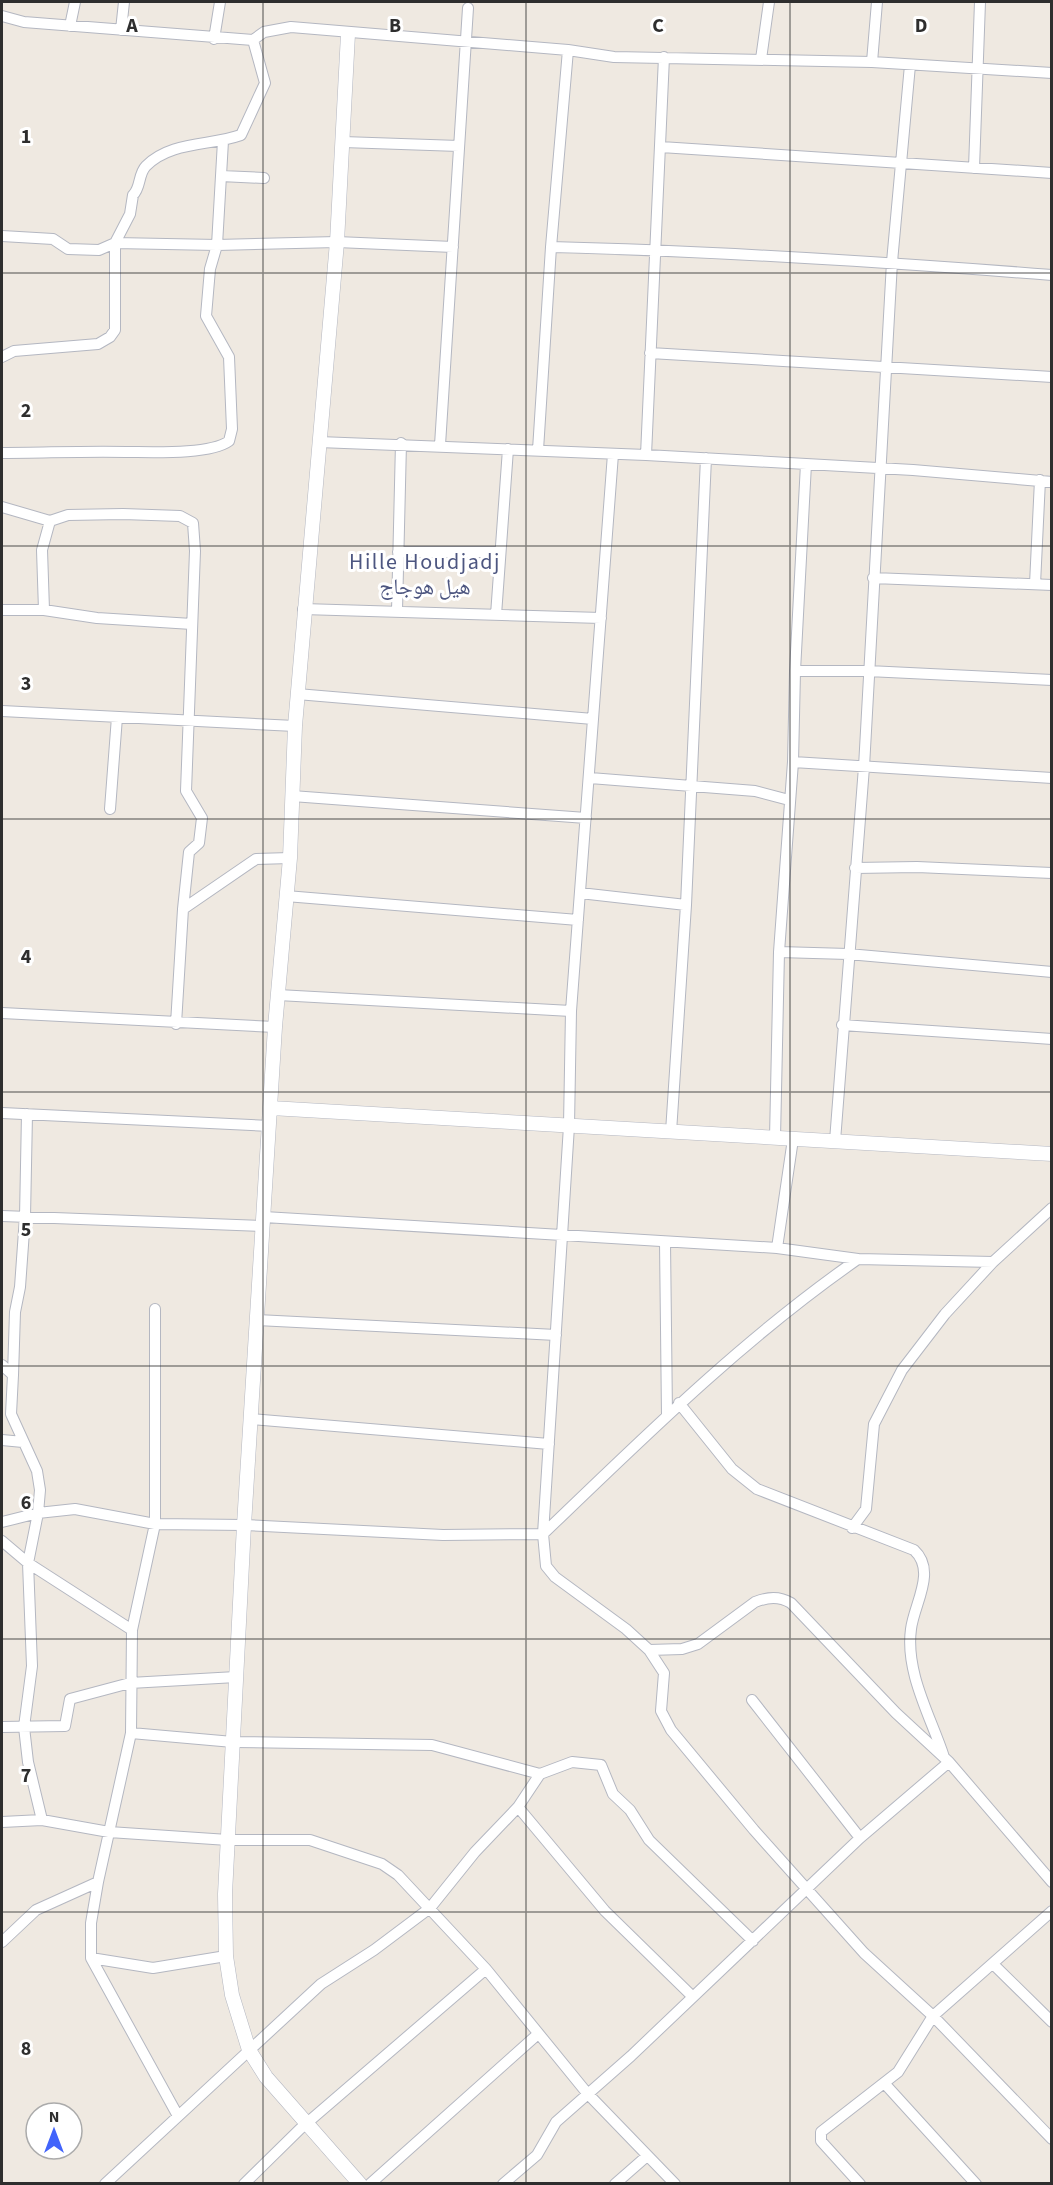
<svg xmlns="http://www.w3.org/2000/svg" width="1053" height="2185" font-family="'Source Sans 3','Noto Naskh Arabic',sans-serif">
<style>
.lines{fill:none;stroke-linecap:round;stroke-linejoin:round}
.street-casing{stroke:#b4b7c1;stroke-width:12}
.secondary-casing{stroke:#b4b7c1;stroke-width:15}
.street{stroke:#fff;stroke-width:10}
.secondary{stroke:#fff;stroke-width:14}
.grid{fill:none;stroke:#2e2e2e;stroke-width:1.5;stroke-opacity:0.55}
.labels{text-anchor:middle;stroke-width:6;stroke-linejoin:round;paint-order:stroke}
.neighbourhood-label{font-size:22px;letter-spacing:1.5px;fill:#4d5680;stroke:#fff}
.grid-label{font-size:20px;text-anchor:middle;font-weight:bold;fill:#2e2e2e;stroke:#fff;stroke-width:6;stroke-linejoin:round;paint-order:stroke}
</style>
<rect width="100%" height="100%" fill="#efe9e1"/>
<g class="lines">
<g class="street-casing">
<path id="street" d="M2 16 24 22 253 40 264 32 291 27 568 50 614 57 872 62 1052 73
M70 26 75 2
M121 30 124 2
M214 39 220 2
M761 59 769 2
M872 62 877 2
M343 142 459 146
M661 147 1052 173
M974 168 980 2
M221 176 264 178
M2 236 53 239 68 249 99 250 115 243 217 245 337 242 453 247
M551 247C718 251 885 262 1052 275
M650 353 1052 377
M2 357 14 351 98 344 110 337 115 330V243L130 214 133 195C141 188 138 174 146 166 171 141 210 146 241 135L265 83 253 40
M319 442 646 455 913 470 1052 482
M440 445 468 8
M538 450 551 247 568 50
M2 453C43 453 84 451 126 452 150 452 210 455 229 441L232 429 229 357 206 316 210 269 217 245 223 141
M613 454 571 1011 569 1126 543 1534 546 1566 555 1577 626 1629 649 1650 664 1673 661 1711 671 1730 754 1830 864 1953 933 2016 1052 2139
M646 455 664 57
M2 507 50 521
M398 552H498
M873 578 1052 585
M1035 584 1040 480
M303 609 601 618
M2 610H44L97 618 192 624
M44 610 42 550 50 521 68 515 123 514 180 516 193 523 195 551 186 791 202 818 199 843 189 852 183 909
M397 611 401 443
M496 615 508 449
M795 671H868L1052 680
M297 694 593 719
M2 711 295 726
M793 762 1052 778
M590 778 755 791 789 800
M292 796 586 818
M110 809 117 717
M855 868 917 867 1052 873
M580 893 686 905
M286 896 578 920
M779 952 848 954 1052 972
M278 995 571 1011
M2 1013 275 1027
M176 1024 183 909 256 859 290 858
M842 1025 1052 1039
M2 1113 270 1126
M671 1132 686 905 706 458
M775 1138 779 952 793 762 795 671 806 464
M835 1141 864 767 892 262 910 65
M2 1216 263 1226
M264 1217 777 1248 858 1259 993 1262 1052 1208
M665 1242 667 1415
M777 1248 793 1139
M155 1309V1524L132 1630 131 1733 98 1882 91 1923V1958L178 2116
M257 1320 556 1335
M2 1365 13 1375 11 1414 37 1471 40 1490 38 1513 28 1563 32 1666 24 1727 28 1762 42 1820
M13 1375 15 1312 20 1287 25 1217 27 1114
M679 1403 732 1469 757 1489 914 1550C937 1571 914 1604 911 1629 905 1673 931 1717 944 1757
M250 1419 549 1444
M2 1440 23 1442
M2 1522 38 1513 75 1509 155 1524 244 1525 443 1535 543 1534C644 1437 743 1339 858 1259
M852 1528 866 1509 874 1424 902 1370 945 1314 993 1262
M2 1541 28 1563 132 1630
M649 1650 682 1649 698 1644 755 1602C768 1597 779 1596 791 1603L896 1713 949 1762 1052 1882
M752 1700 860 1838
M2 1727 65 1726 70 1699 130 1683 236 1677
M131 1733 233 1742 432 1745 540 1774 572 1762 601 1765 613 1794 630 1810 649 1840 753 1941
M540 1774 518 1807 605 1911 693 1997
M2 1822 42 1820 109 1832 228 1840H310L382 1864 398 1875 486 1969 587 2093 675 2184
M2 1942 36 1910 98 1882
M91 1958 153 1968 226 1956
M993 1964 1052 2022
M885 2084 976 2184
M105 2184 321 1984 374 1950 430 1908 475 1852 518 1807
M244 2184 300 2129 486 1969
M370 2184 538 2034
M503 2184 537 2155 556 2122 631 2056 860 1838 949 1762
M615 2184 647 2156
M860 2184 821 2141V2132L898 2072 933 2016 1052 1911"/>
</g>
<g class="secondary-casing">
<path id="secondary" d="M348 34 337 242 295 726 290 858 275 1027 244 1525 225 1894 226 1956 232 1995 249 2050 266 2077 360 2184
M271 1108 1052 1154"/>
</g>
<use href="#street" class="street"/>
<use href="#secondary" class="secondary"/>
</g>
<path class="grid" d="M263 2V2184M526 2V2184M790 2V2184M2 273H1052M2 546H1052M2 819H1052M2 1092H1052M2 1366H1052M2 1639H1052M2 1912H1052"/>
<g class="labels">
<g class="neighbourhood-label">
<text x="425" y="569">Hille Houdjadj<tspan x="425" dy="25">هيل هوجاج</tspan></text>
</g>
</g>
<g class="grid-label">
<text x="132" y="32">A</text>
<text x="395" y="32">B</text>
<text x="658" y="32">C</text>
<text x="921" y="32">D</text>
<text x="26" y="143">1</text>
<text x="26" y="417">2</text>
<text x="26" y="690">3</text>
<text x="26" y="963">4</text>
<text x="26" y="1236">5</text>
<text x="26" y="1509">6</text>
<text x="26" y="1782">7</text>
<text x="26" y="2055">8</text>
</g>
<rect width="1053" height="2185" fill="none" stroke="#2e2e2e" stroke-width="6"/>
<g transform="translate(54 2131)"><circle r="28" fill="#ffffff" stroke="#ababab" stroke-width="1.5"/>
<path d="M0-4.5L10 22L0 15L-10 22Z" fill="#4264fb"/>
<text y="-9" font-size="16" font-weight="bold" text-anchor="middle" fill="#2e2e2e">N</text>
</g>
</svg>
